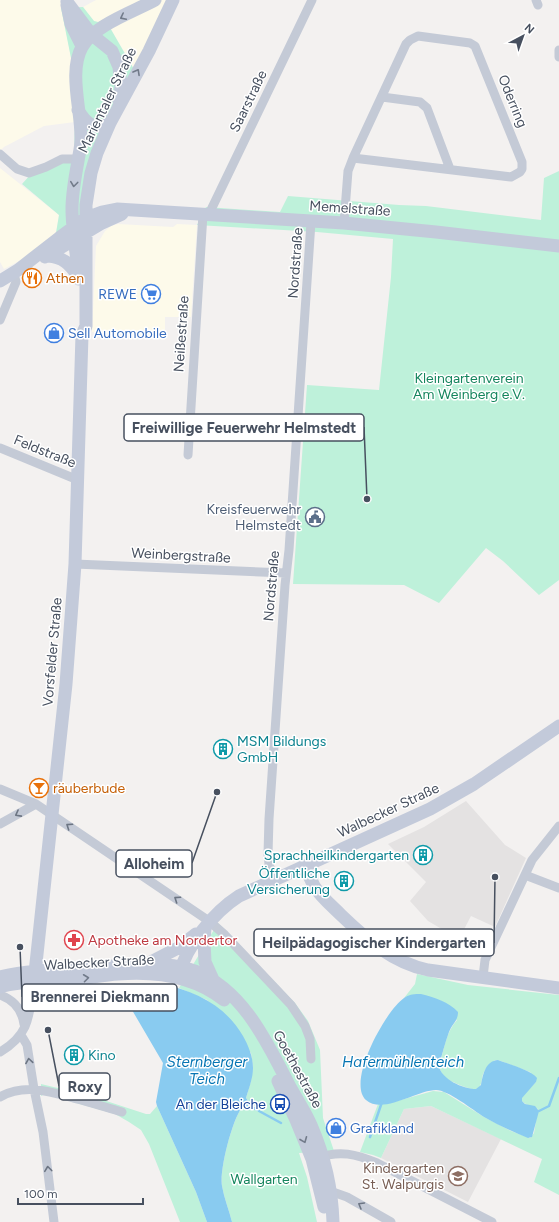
<svg xmlns="http://www.w3.org/2000/svg" width="559" height="1222" font-family="Figtree,sans-serif">
<style>
.commercial{fill:#fdfaea}
.education{fill:#e4e2e2}
.green{fill:#bef1da}
.water{fill:#89cbf0}
.lines{fill:none;stroke-linecap:round;stroke-linejoin:round}
.stream{stroke:#89cbf0;stroke-width:2.5}
.street{stroke:#c4cad6;stroke-width:9}
.secondary{stroke:#c3cada;stroke-width:13}
.oneway{stroke:#727b8a}
.oneway2{stroke:#6c7583}
.labels{text-anchor:middle;stroke-width:3;stroke-linejoin:round;paint-order:stroke}
.street-label{font-size:14px;fill:#47505f;stroke:#fff}
.food-label{font-size:14px;fill:#c56008;stroke:#fff;text-anchor:start}
.shop-label{font-size:14px;fill:#366cbe;stroke:#fff;text-anchor:start}
.park-label{font-size:14px;fill:#14855d;stroke:#fff}
.service-label{font-size:14px;fill:#4e5e75;stroke:#fff;text-anchor:end}
.culture-label{font-size:14px;fill:#0d838f;stroke:#fff;text-anchor:start}
.health-label{font-size:14px;fill:#be3a42;stroke:#fff;text-anchor:start}
.transit-label{font-size:14px;fill:#164399;stroke:#fff;text-anchor:end}
.education-label{font-size:14px;fill:#785e54;stroke:#fff;text-anchor:end}
.water-label{font-size:15px;font-style:italic;fill:#0675b3;stroke:#fff}
.leader{fill:none;stroke:#47505f;stroke-width:1.5}
.callout-dot{fill:#47505f;stroke:#fff;stroke-width:1.5}
.callout{fill:#fff;stroke:#47505f;stroke-width:1.5}
.callout-label{font-size:15px;text-anchor:middle;font-weight:bold;fill:#47505f}
</style>
<rect width="100%" height="100%" fill="#f3f1f0"/>
<path class="commercial" d="M0 0H60L73 68 75 122 44 126 4 147 0 151Z
M96 0H177L139 78 105 19 98 22 94 21 83 7Z
M0 168 59 215 56 233 38 251 4 269 0 262Z
M118 224 173 227 177 224 197 225 191 317H165V338L92 332 96 246 105 231 111 226Z"/>
<path class="education" d="M466 801 505 845 526 858 495 927 471 916 459 939 428 921 410 901 426 882 388 844 424 827Z
M431 1106 501 1139 468 1202 381 1158 404 1109Z"/>
<path class="green" d="M83 7 94 21 98 22 105 19 139 78 100 153 89 215 56 233 59 215 22 184 31 174 74 156 75 122 73 68 61 8Z
M559 171V580L539 595 503 561 486 548 439 603 404 585 293 584 307 385 379 390 391 277 393 239 317 232 197 225 206 207 280 212 288 196 399 205 426 206 541 220 544 178Z
M218 923 295 1003 308 1021 320 1050 323 1118 334 1151 299 1153 307 1177 317 1222H232C229 1210 224 1198 222 1186 219 1171 233 1115 244 1105L258 1108 249 1102 246 1098 251 1081 253 1067 251 1053 207 1000 179 988Z
M417 974 468 985 559 995V1195L534 1182 542 1159 431 1106 404 1109 381 1158 373 1155 360 1152 378 1104 390 1103 433 1091 444 1092 484 1117 511 1131 530 1138 534 1133 538 1109C532 1105 526 1106 522 1101V1096L536 1082 530 1072 498 1060H495C491 1064 486 1067 484 1072 481 1077 483 1086 477 1089 472 1091 452 1082 447 1079 443 1076 440 1071 439 1066 444 1050 446 1032 457 1020L410 995 404 998 415 984Z
M41 1084 91 1096 146 1114H150L157 1106 196 1192 207 1222H180L149 1144 141 1130 129 1122 115 1114 45 1094 41 1096Z"/>
<path class="water" d="M162 984C195 991 225 1005 243 1036 248 1045 253 1056 253 1068 253 1078 249 1088 246 1098L249 1102 259 1111H257L244 1105C233 1115 219 1171 222 1186 224 1198 229 1210 232 1222H207L196 1192 157 1106 156 1102 163 1063 132 1010 131 1002 137 988 158 987Z
M421 994C434 997 449 1002 458 1012 458 1021 452 1024 449 1032 445 1043 442 1054 439 1066 441 1079 463 1089 476 1089L481 1085C483 1075 485 1061 498 1060 508 1064 531 1070 537 1078L536 1082 522 1098V1101L525 1104 535 1106 539 1111 532 1137 528 1138C513 1132 498 1125 484 1117 473 1110 448 1090 436 1090 417 1090 383 1115 366 1100 346 1082 386 1010 404 998 409 994 415 994 421 994Z"/>
<g class="lines">
<path class="stream" d="M259 1111 281 1123
M539 1111 549 1106 559 1078
M370 1137 382 1102"/>
<path class="street" d="M536 0 538 5
M559 50V57
M382 97 420 102 427 108 450 169
M0 154 17 169 29 173 46 167 62 159H78
M209 214 312 0
M344 223 348 171 353 158 511 177 520 172 522 169V162L475 46 470 43 418 36 410 40 406 44 353 158
M0 320 16 282 14 273
M0 448 78 480
M188 455 203 214
M75 564 286 573
M0 789 36 804 209 921 225 935 291 1005 305 1026 310 1039 311 1059
M0 824 36 804
M525 875 559 888
M274 880 269 864 268 854 269 819 285 585 289 550 311 222
M483 977 485 960 532 860 559 826
M0 995C14 1000 22 1010 24 1024
M21 1035 27 1045 34 1089 43 1132 54 1222
M0 1052C31 1034 29 1014 34 982
M0 1097C26 1082 54 1093 81 1100 95 1104 109 1108 122 1112
M317 1158C340 1150 356 1154 377 1163L492 1222
M330 1191 347 1197 391 1222"/>
<path class="secondary" d="M67 2 91 34 112 51 119 67 121 86 119 101
M67 5 71 24 82 46
M78 110C86 124 95 131 110 123
M48 256C63 257 70 264 78 276
M45 257 102 223 122 214
M79 279C77 255 72 232 72 209 72 193 75 177 78 161 79 154 81 147 81 140 82 112 68 72 82 47 94 25 133 12 155 0
M0 281 18 270 59 238 86 218 102 212 117 209 344 223 436 232 559 246
M304 867C308 873 311 880 314 886 321 897 332 906 341 915 366 939 393 963 428 970L559 988
M205 928 204 941 205 962 214 982
M147 964 178 948 196 934
M179 975C186 946 214 912 239 896L430 809 474 784 559 726
M0 977C32 969 63 970 96 968 113 966 130 963 147 964 163 964 181 966 195 971 243 990 267 1042 289 1085 296 1098 305 1111 311 1125 324 1155 332 1189 333 1222
M34 982 66 684 75 564 82 335 86 326V205L91 173 97 153 110 123 149 51 173 0
M0 987C23 980 46 982 69 980 86 979 102 975 118 974 156 971 194 976 224 1000
M278 1081 296 1120 312 1159 324 1207"/>
</g>
<defs><path id="oneway-chevron" d="M-2-3.5L2.5 0L-2 3.5" fill="none" stroke-width="1.6" stroke-linecap="round" stroke-linejoin="round"/></defs>
<g class="oneway">
<use href="#oneway-chevron" transform="translate(123 17) rotate(153)"/>
<use href="#oneway-chevron" transform="translate(137 72) rotate(-61)"/>
<use href="#oneway-chevron" transform="translate(74 184) rotate(97)"/>
<use href="#oneway-chevron" transform="translate(86 978) rotate(-7)"/>
<use href="#oneway-chevron" transform="translate(304 1140) rotate(68)"/>
</g>
<g class="oneway2">
<use href="#oneway-chevron" transform="translate(18 814) rotate(152)"/>
<use href="#oneway-chevron" transform="translate(69 826) rotate(-146)"/>
<use href="#oneway-chevron" transform="translate(177 899) rotate(-146)"/>
<use href="#oneway-chevron" transform="translate(29 1061) rotate(-99)"/>
<use href="#oneway-chevron" transform="translate(48 1169) rotate(-97)"/>
<use href="#oneway-chevron" transform="translate(361 1205) rotate(-150)"/>
</g>
<defs>
<g id="restaurant-ring" transform="scale(1)"><circle r="9.5" fill="#fff" stroke="#e8710a" stroke-width="1.5"/><path d="M-5-6h1v4h1v-4h1v4h1v-4h1v5L-1.5 .5V6h-2V.5L-5-1ZM5-6V6H3V1.5H1.5Q1.5-4 5-6Z" fill="#e8710a"/></g>
<g id="supermarket-ring" transform="scale(1)"><circle r="9.5" fill="#fff" stroke="#3f7fe0" stroke-width="1.5"/><path d="M-6-5.5h2.5l.6 2H6L4.5 2H-2.5L-4.4-4H-6ZM-1.5 3.2a1.3 1.3 0 1 0 .1 0ZM3 3.2a1.3 1.3 0 1 0 .1 0Z" fill="#3f7fe0"/></g>
<g id="shop-ring" transform="scale(1)"><circle r="9.5" fill="#fff" stroke="#3f7fe0" stroke-width="1.5"/><path d="M-5-2.5h2.3a2.7 3.5 0 0 1 5.4 0H5L5.5 6h-11ZM-1.5-2.5h3a1.5 2.3 0 0 0-3 0Z" fill="#3f7fe0"/></g>
<g id="civic-ring" transform="scale(1)"><circle r="9.5" fill="#fff" stroke="#5c6f8a" stroke-width="1.5"/><path d="M-.6-6.5H3V-4.5H.6V-3L4-1V1h2V6H-6V1h2V-1L-.6-3ZM-1.2 2.5V6h2.4V2.5Z" fill="#5c6f8a"/></g>
<g id="building-ring" transform="scale(1)"><circle r="9.5" fill="#fff" stroke="#0f9aa8" stroke-width="1.5"/><path d="M-4-6H4V6H1V3H-1V6H-4ZM-2.5-4.3h1.7v1.8h-1.7ZM.8-4.3h1.7v1.8H.8ZM-2.5-1h1.7V.8h-1.7ZM.8-1h1.7V.8H.8Z" fill="#0f9aa8"/></g>
<g id="bar-ring" transform="scale(1)"><circle r="9.5" fill="#fff" stroke="#e8710a" stroke-width="1.5"/><path d="M-6-5H6L.8 .8V4.5H3.5V6h-7V4.5H-.8V.8Z" fill="#e8710a"/></g>
<g id="pharmacy-ring" transform="scale(1)"><circle r="9.5" fill="#fff" stroke="#e0444e" stroke-width="1.5"/><path d="M-2-6h4v4h4v4h-4v4h-4v-4h-4v-4h4Z" fill="#e0444e"/></g>
<g id="bus-ring" transform="scale(1)"><circle r="9.5" fill="#fff" stroke="#1a4fb4" stroke-width="1.5"/><path d="M-5-6H5V4H4V6H2V4H-2V6H-4V4H-5ZM-3.5-4V0h7V-4ZM-3.5 1.2v1.5H-2V1.2ZM2 1.2v1.5H3.5V1.2Z" fill="#1a4fb4"/></g>
<g id="school-ring" transform="scale(1)"><circle r="9.5" fill="#fff" stroke="#8d6e63" stroke-width="1.5"/><path d="M0-5L7-2L0 1L-7-2ZM-4 1L0 2.5L4 1V4Q0 6-4 4Z" fill="#8d6e63"/></g>
</defs>
<g fill-rule="evenodd">
<use href="#restaurant-ring" x="32" y="278"/>
<use href="#supermarket-ring" x="151" y="294"/>
<use href="#shop-ring" x="54" y="333"/>
<use href="#civic-ring" x="315" y="517"/>
<use href="#building-ring" x="223" y="749"/>
<use href="#bar-ring" x="39" y="788"/>
<use href="#building-ring" x="423" y="855"/>
<use href="#building-ring" x="344" y="881"/>
<use href="#pharmacy-ring" x="74" y="940"/>
<use href="#building-ring" x="74" y="1055"/>
<use href="#bus-ring" x="280" y="1104"/>
<use href="#shop-ring" x="336" y="1128"/>
<use href="#school-ring" x="458" y="1176"/>
</g>
<g class="labels">
<g class="street-label">
<text transform="translate(107 100) rotate(-64)" y="5">Marientaler Straße</text>
<text transform="translate(248 101) rotate(-64)" y="5">Saarstraße</text>
<text transform="translate(513 101) rotate(68)" y="5">Oderring</text>
<text transform="translate(350 208) rotate(4)" y="5">Memelstraße</text>
<text transform="translate(295 263) rotate(-86)" y="5">Nordstraße</text>
<text transform="translate(181 334) rotate(-86)" y="5">Neißestraße</text>
<text transform="translate(45 451) rotate(22)" y="5">Feldstraße</text>
<text transform="translate(181 555) rotate(3)" y="5">Weinbergstraße</text>
<text transform="translate(271 586) rotate(-85)" y="5">Nordstraße</text>
<text transform="translate(52 652) rotate(-85)" y="5">Vorsfelder Straße</text>
<text transform="translate(388 810) rotate(-25)" y="5">Walbecker Straße</text>
<text transform="translate(99 962) rotate(-3)" y="5">Walbecker Straße</text>
<text transform="translate(298 1069) rotate(61)" y="5">Goethestraße</text>
</g>
<g class="food-label">
<text x="46" y="283">Athen</text>
<text x="53" y="793">räuberbude</text>
</g>
<g class="shop-label">
<text x="137" y="299" text-anchor="end">REWE</text>
<text x="68" y="338">Sell Automobile</text>
<text x="350" y="1133">Grafikland</text>
</g>
<g class="park-label">
<text x="469" y="383">Kleingartenverein<tspan x="469" dy="16">Am Weinberg e.V.</tspan></text>
<text x="264" y="1184">Wallgarten</text>
</g>
<g class="service-label">
<text x="301" y="514">Kreisfeuerwehr<tspan x="301" dy="16">Helmstedt</tspan></text>
</g>
<g class="culture-label">
<text x="237" y="746">MSM Bildungs<tspan x="237" dy="16">GmbH</tspan></text>
<text x="409" y="860" text-anchor="end">Sprachheilkindergarten</text>
<text x="330" y="878" text-anchor="end">Öffentliche<tspan x="330" dy="16">Versicherung</tspan></text>
<text x="88" y="1060">Kino</text>
</g>
<g class="health-label">
<text x="88" y="945">Apotheke am Nordertor</text>
</g>
<g class="transit-label">
<text x="266" y="1109">An der Bleiche</text>
</g>
<g class="education-label">
<text x="444" y="1173">Kindergarten<tspan x="444" dy="16">St. Walpurgis</tspan></text>
</g>
<g class="water-label">
<text x="207" y="1067">Sternberger<tspan x="207" dy="17">Teich</tspan></text>
<text x="403" y="1067">Hafermühlenteich</text>
</g>
</g>
<path class="leader" d="M367 499L364 427M217 792L192 863M495 877L494 943M20 947L22 997M48 1030L59 1086"/>
<g class="callout-dot">
<circle cx="367" cy="499" r="4"/>
<circle cx="217" cy="792" r="4"/>
<circle cx="495" cy="877" r="4"/>
<circle cx="20" cy="947" r="4"/>
<circle cx="48" cy="1030" r="4"/>
</g>
<g class="callout">
<rect x="124" y="414" width="240" height="27" rx="4"/>
<rect x="116" y="850" width="76" height="27" rx="4"/>
<rect x="254" y="929" width="240" height="27" rx="4"/>
<rect x="22" y="984" width="155" height="27" rx="4"/>
<rect x="59" y="1073" width="51" height="27" rx="4"/>
</g>
<g class="callout-label">
<text x="244" y="433">Freiwillige Feuerwehr Helmstedt</text>
<text x="154" y="869">Alloheim</text>
<text x="374" y="948">Heilpädagogischer Kindergarten</text>
<text x="100" y="1002">Brennerei Diekmann</text>
<text x="85" y="1092">Roxy</text>
</g>
<g transform="translate(523 36) rotate(41)" stroke="#ffffff" stroke-width="3" paint-order="stroke">
<path d="M0-3L7 15L0 10L-7 15Z" fill="#47505f"/>
<text y="-6" font-size="11" font-weight="bold" text-anchor="middle" fill="#47505f">N</text>
</g>
<path d="M18 1198v6h125v-6" fill="none" stroke="#47505f" stroke-width="2"/>
<text x="24" y="1198" font-size="12" fill="#47505f" stroke="#ffffff" stroke-width="3" paint-order="stroke">100 m</text>
</svg>
